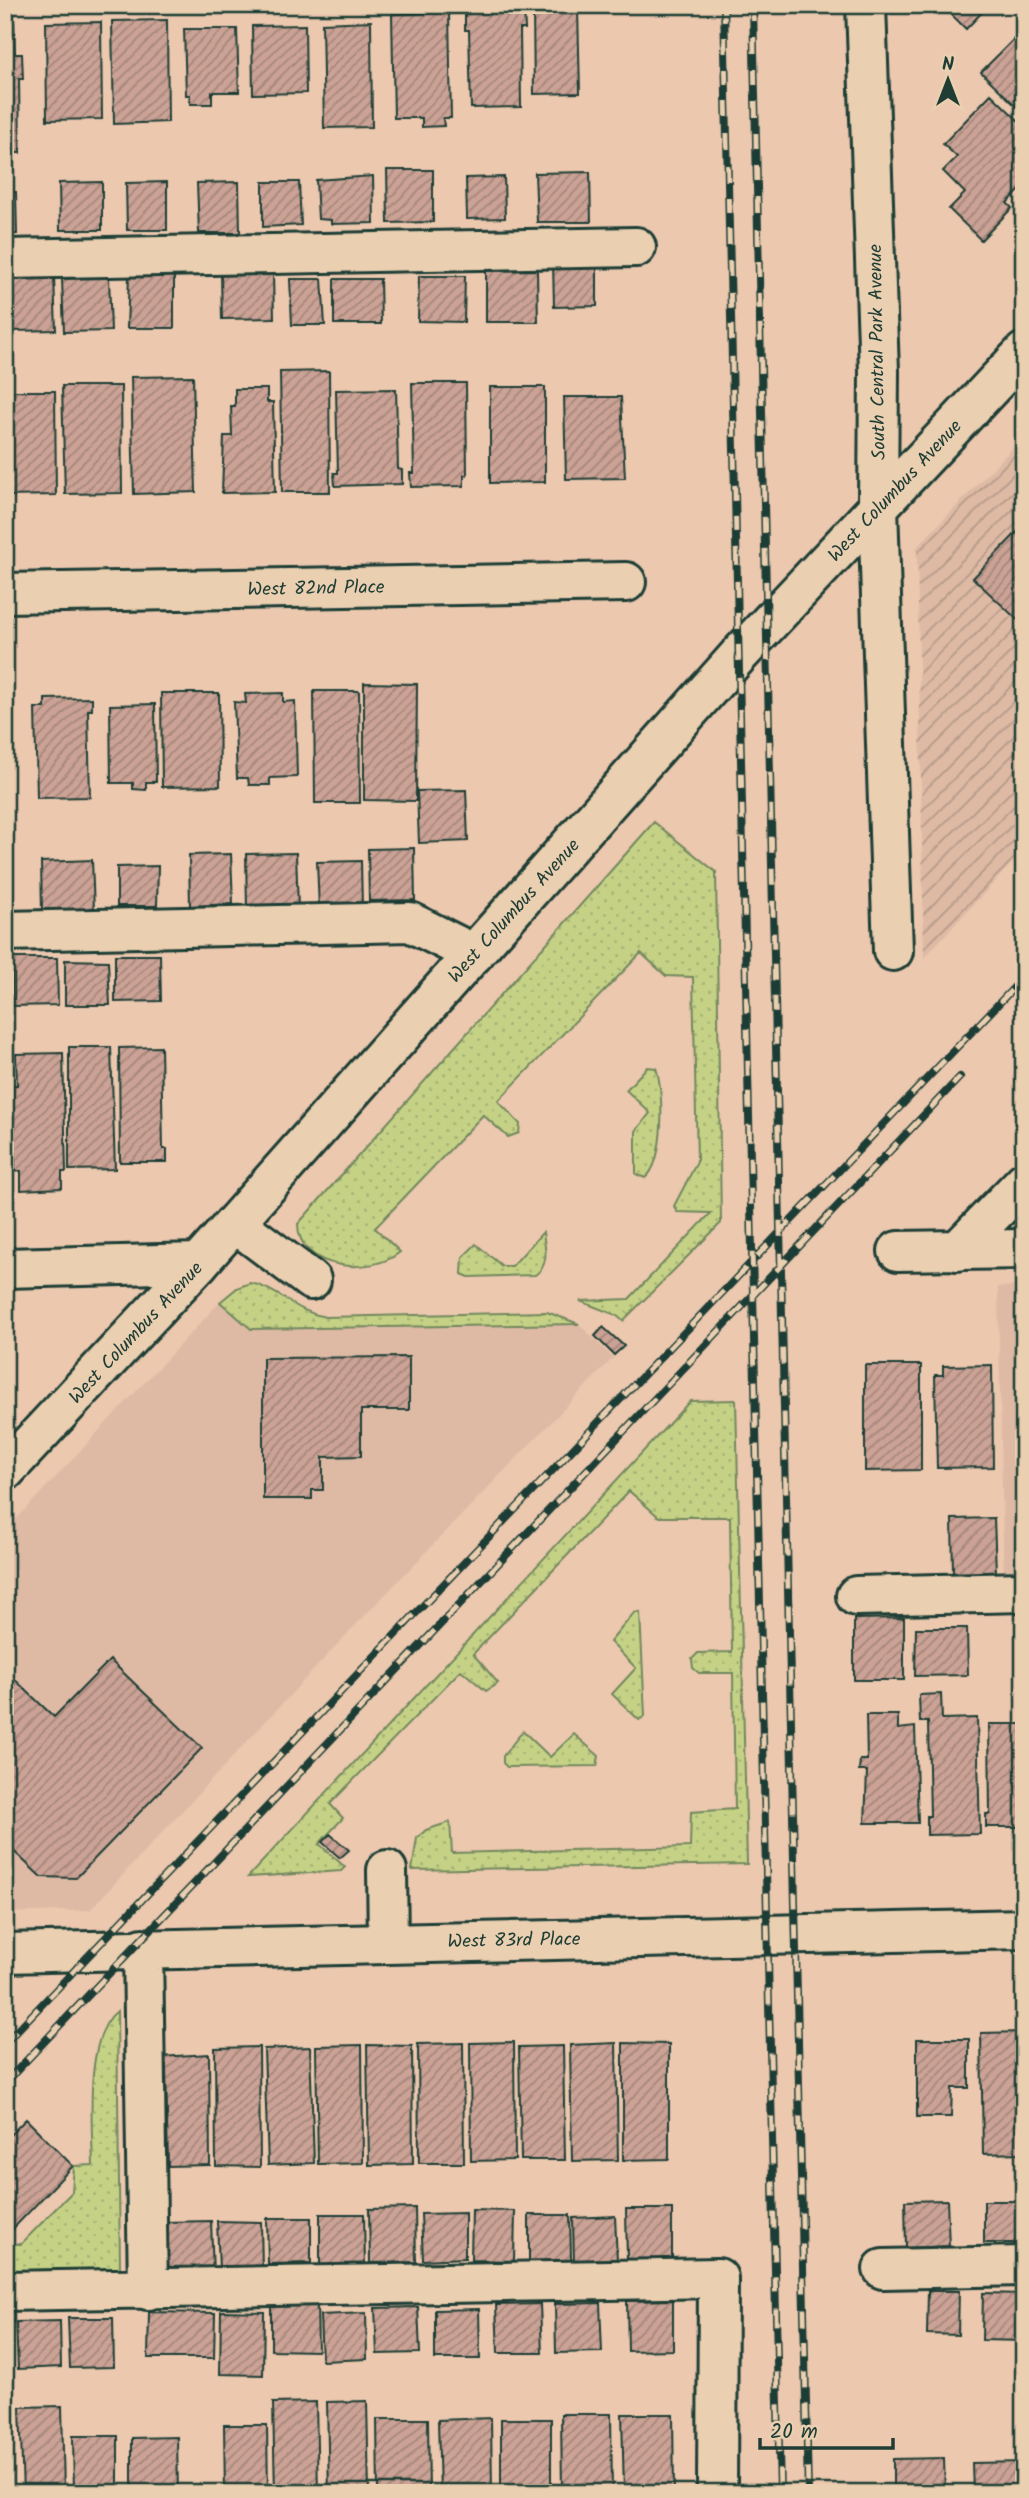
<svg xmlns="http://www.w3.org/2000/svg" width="1029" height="2498" font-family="Kalam,sans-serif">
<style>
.built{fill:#debaa5}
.industrial{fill:url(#industrial-furrows)}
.grass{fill:url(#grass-dots);stroke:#72885d;stroke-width:2}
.building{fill:url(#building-hatch);stroke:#1f3d34;stroke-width:2}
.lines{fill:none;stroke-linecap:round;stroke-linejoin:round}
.minor-casing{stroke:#1f3d34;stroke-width:44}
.major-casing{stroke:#1f3d34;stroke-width:44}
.minor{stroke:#eacfb1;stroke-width:38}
.major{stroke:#eacfb1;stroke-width:38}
.rail-casing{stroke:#1f3d34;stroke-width:8}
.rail{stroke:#eacfb1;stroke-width:5;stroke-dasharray:16;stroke-linecap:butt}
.labels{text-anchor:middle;stroke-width:7;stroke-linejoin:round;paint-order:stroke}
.street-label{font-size:19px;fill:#1f3d34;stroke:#eacfb1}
</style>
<defs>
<pattern id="industrial-furrows" width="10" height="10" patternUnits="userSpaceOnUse" patternTransform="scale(1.75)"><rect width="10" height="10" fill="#debaa5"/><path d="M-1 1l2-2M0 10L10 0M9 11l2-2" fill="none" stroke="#b39887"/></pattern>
<pattern id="grass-dots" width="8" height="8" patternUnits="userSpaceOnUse" patternTransform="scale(1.75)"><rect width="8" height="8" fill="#c5d286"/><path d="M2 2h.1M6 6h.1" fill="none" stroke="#a9b574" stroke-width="1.8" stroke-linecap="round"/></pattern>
<pattern id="building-hatch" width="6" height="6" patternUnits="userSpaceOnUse" patternTransform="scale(1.75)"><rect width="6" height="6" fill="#cba295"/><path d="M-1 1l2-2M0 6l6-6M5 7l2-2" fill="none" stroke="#a4857a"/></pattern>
</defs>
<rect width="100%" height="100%" fill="#ecc8af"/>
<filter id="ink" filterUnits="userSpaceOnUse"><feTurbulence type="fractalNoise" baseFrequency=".0143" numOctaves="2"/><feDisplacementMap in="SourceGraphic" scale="14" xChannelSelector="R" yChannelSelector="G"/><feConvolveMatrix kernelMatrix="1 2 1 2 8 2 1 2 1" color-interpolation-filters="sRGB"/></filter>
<g filter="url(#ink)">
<path class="built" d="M1024 1286V1592L1004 1593 998 1287Z
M220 1302 251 1329 579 1324 613 1358 350 1631 90 1910 5 1913V1531Z"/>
<path class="industrial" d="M1024 436V850L924 958 917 547Z"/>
<path class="grass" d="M654 822 716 872 721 1223 623 1321 616 1315 580 1301 629 1299 711 1213 677 1212 674 1206 697 1162 693 977 666 976 641 953 498 1101 520 1124 519 1133 508 1137 483 1115 375 1228 400 1252C372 1276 298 1271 298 1224Z
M647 1067 656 1068C664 1090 665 1163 645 1178L636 1174V1131L650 1113 626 1090Z
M543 1232C545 1248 550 1265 535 1275L469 1277 462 1274 463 1257 476 1244 502 1266H512Z
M250 1283C276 1287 293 1311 325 1317L547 1312 579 1324 251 1329 220 1302 237 1288Z
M736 1400 747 1864 412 1870 417 1838 426 1830 450 1822 452 1853 690 1847 691 1812 735 1809 733 1673H699L693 1668 692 1659 698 1653 732 1652 730 1517H659L629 1491 473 1654 498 1683 486 1691 461 1670 330 1804 343 1818 319 1844 345 1867 341 1871 248 1877 690 1401Z
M640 1612 645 1716 639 1720 612 1694 636 1668 610 1642 634 1613Z
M523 1731 550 1757 574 1734 599 1756 597 1766 507 1767 503 1763V1756Z
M117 2011 120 2269 5 2271V2244H21L72 2192 74 2166 93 2165C92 2126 84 2037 117 2011Z"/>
<path class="building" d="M942 5H987L988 6 966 29Z
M524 7 525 29H520L521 107 471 108 469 30H465V9Z
M533 9H578L580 93 534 94Z
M449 12 451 118H443L444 126 422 127V118H394L392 14Z
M167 20 168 122 114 124 112 21Z
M371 21 372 127 324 128 322 23Z
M101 22 102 119 47 120 46 23Z
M5 23H14L15 54H22L23 79H19L20 153H5Z
M305 25 306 93 253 94 252 26Z
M184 29H237L239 92H212V104H190V95H186Z
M1023 30 1024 31V114L981 72Z
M991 94 1024 126V186L1007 203 1012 208 981 240 949 209 965 193 943 171 957 157 943 144Z
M387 170H433V222L388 223Z
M590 172 591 222H537L535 173Z
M373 176 374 223 331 224V220L318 219 316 180Z
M504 177 505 218 467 219 466 178Z
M102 182V230H60L59 183Z
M167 182V230H127L126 183Z
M239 182 240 233H199L197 183Z
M263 182H299L301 225 263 227Z
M5 192H16L17 234H5Z
M553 261H597V306L554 307Z
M537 270 538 322H486V271Z
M221 274H273L274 318 222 319Z
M129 276H174V328H127Z
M419 276H465L464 322 418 321Z
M11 277H54L56 330 13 331Z
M109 277 111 331 64 332 62 279Z
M290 279H322L325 325H292Z
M334 279H380L381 324H334Z
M329 371 330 492H282L280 372Z
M193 376 196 492 134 494 131 377Z
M412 383H466L467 475H464V486L411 487 410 473H414Z
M62 386H121L122 493 65 494Z
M490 387H545V482L490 483Z
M235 389H267V402H273L275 492 222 493 224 436H232L231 406H235Z
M396 389 398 469 402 470V484L335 486 334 473H338L336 390Z
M5 391H55L56 495 5 496Z
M564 397H621L625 478 566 479Z
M1024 525V626L973 578Z
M364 683 417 684 416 801 364 800Z
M314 691H359L360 803H315Z
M161 693H219L220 786 162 787Z
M283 693V702L295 701 297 777 270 778V785H249L248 778H237L234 702 246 703 245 694Z
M92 698V710H88L90 797 37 798 35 708H45V699Z
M155 704 156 782H146V790L133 789V783H111L110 705Z
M466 790 468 841 419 843 417 791Z
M414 848 415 900 369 901 368 849Z
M296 853 298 908 247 909 246 854Z
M231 854 233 904 190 906 189 855Z
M92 860 94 910 42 911 41 862Z
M361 861 362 907 319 908 317 862Z
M158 866 157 906H117V867Z
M115 955H160L161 1001 115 1002Z
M12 958H57L58 1005 12 1006Z
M65 960 108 961 110 1005H65Z
M69 1047H111L115 1169 69 1170Z
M161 1047 163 1149H167V1162H120L119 1048Z
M63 1053 66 1172H62V1188L21 1190V1171H15L12 1085H17L16 1054Z
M603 1327 624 1346 614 1355 595 1336Z
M409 1357V1410H361V1456L323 1457V1490H312V1499H263V1358Z
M865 1365H921V1470L865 1471Z
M992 1365 993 1467 937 1468 935 1375H943V1366Z
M994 1518 996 1573H953L952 1519Z
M904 1618V1680H854V1619Z
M916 1628H967L968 1675 915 1676Z
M110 1660 202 1748 76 1878 41 1877 5 1843V1670L54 1717Z
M941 1694 942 1719 977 1718 980 1834 927 1835V1816H930L928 1722H920L919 1695Z
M866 1715H898V1729L915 1727 918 1823H865L867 1771H859L860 1760H867Z
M989 1724H1024V1827H986V1814H990Z
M330 1834 349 1850 340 1858 322 1842Z
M1024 2032V2153L983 2154 981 2033Z
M917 2039H969V2088H952L951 2117H917Z
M514 2042 515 2160 471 2161 470 2043Z
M463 2043 464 2163H419L418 2044Z
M616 2043 618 2160 572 2161 570 2045Z
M623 2043 669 2044V2159L623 2160Z
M362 2045 363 2163 318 2164 316 2046Z
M367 2045 412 2046 413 2164 369 2165Z
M563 2046 565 2160H521L519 2047Z
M259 2047 260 2167 216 2166 215 2048Z
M310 2047 314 2163 268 2165 264 2049Z
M209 2054 210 2165 168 2166 166 2065H160V2057Z
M26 2119 73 2166 5 2237V2140Z
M947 2200 949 2246 906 2248 905 2201Z
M984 2201H1024V2243H984Z
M415 2208 416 2262 370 2263 369 2209Z
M626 2209H672V2260H627Z
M472 2210 515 2211 514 2261 471 2260Z
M465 2213V2258L423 2260 421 2214Z
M320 2214H364L365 2267H320Z
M529 2215H570L571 2260 529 2261Z
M615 2216 617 2261 574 2263 573 2218Z
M267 2218H311V2263L268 2264Z
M211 2221 213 2273 167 2274 165 2222Z
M217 2221 261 2222 262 2269H219Z
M928 2291H959L958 2335 927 2334Z
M983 2293 1024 2294V2341L982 2340Z
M673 2300V2350L628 2351 627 2301Z
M271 2303H317L318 2351 271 2350Z
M600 2303 602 2352 556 2353 555 2304Z
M540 2304 542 2353H498L496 2305Z
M418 2307 420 2353 377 2354 375 2308Z
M479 2309 480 2359H435V2310Z
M221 2311 264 2312 263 2375 220 2374Z
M149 2312 215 2313 214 2358H148Z
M366 2313 367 2359 322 2361 320 2315Z
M68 2318H113L114 2367 70 2368Z
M60 2321 61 2367 18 2369 16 2322Z
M367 2401 369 2493H329L327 2402Z
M316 2402 318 2493H275L273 2403Z
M62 2406 64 2493H23L20 2407Z
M561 2414H611L612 2493H562Z
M622 2414H673L674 2493H624Z
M491 2418 492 2493H440L438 2420Z
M377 2419H428L429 2493H378Z
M501 2419H551V2493H501Z
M224 2425H267L268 2493H225Z
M5 2428H11V2493H5Z
M73 2436H118V2493H74Z
M177 2437 178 2493H132V2438Z
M944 2458 945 2493H893V2459Z
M1024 2462V2493H973L972 2463Z"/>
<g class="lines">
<g class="minor-casing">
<path id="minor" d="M866 5 879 372 878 507 893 951
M5 259 636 247
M5 593 626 582
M5 931 410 922 474 954
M235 1223 311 1280
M898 1251 1024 1249
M957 1251 1024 1182
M5 1268 199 1263
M856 1596 1024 1592
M387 1870 388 1942
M143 1948 148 2290
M5 1953 1024 1929
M883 2269 1024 2266
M5 2291 718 2278 717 2493"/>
</g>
<g class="major-casing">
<path id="major" d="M5 1471 199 1263 738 656 1024 352"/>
</g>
<use href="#minor" class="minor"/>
<use href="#major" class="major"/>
<g class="rail-casing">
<path id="rail" d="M724 5 780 2493
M753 5 808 2493
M5 2043 1024 977
M5 2083 960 1077"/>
</g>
<use href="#rail" class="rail"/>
</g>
</g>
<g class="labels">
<g class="street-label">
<text transform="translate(876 352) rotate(-91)" y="7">South Central Park Avenue</text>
<text transform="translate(894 490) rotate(-47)" y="7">West Columbus Avenue</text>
<text transform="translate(316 587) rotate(-1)" y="7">West 82nd Place</text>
<text transform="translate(513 910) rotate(-48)" y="7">West Columbus Avenue</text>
<text transform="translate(135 1332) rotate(-47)" y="7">West Columbus Avenue</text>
<text transform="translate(514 1939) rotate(-1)" y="7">West 83rd Place</text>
</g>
</g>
<rect width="1029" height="2498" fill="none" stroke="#eacfb1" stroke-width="28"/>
<rect x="14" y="14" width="1001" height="2470" fill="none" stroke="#1f3d34" stroke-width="2.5" filter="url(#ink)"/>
<g transform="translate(948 80)" stroke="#eacfb1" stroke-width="5" paint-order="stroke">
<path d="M0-5L12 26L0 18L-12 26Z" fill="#1f3d34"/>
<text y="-10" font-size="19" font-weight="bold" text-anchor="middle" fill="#1f3d34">N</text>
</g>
<path d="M760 2438v10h133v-10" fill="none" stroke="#1f3d34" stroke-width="3.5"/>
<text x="770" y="2438" font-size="21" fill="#1f3d34" stroke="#eacfb1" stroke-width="5" paint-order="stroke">20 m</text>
</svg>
